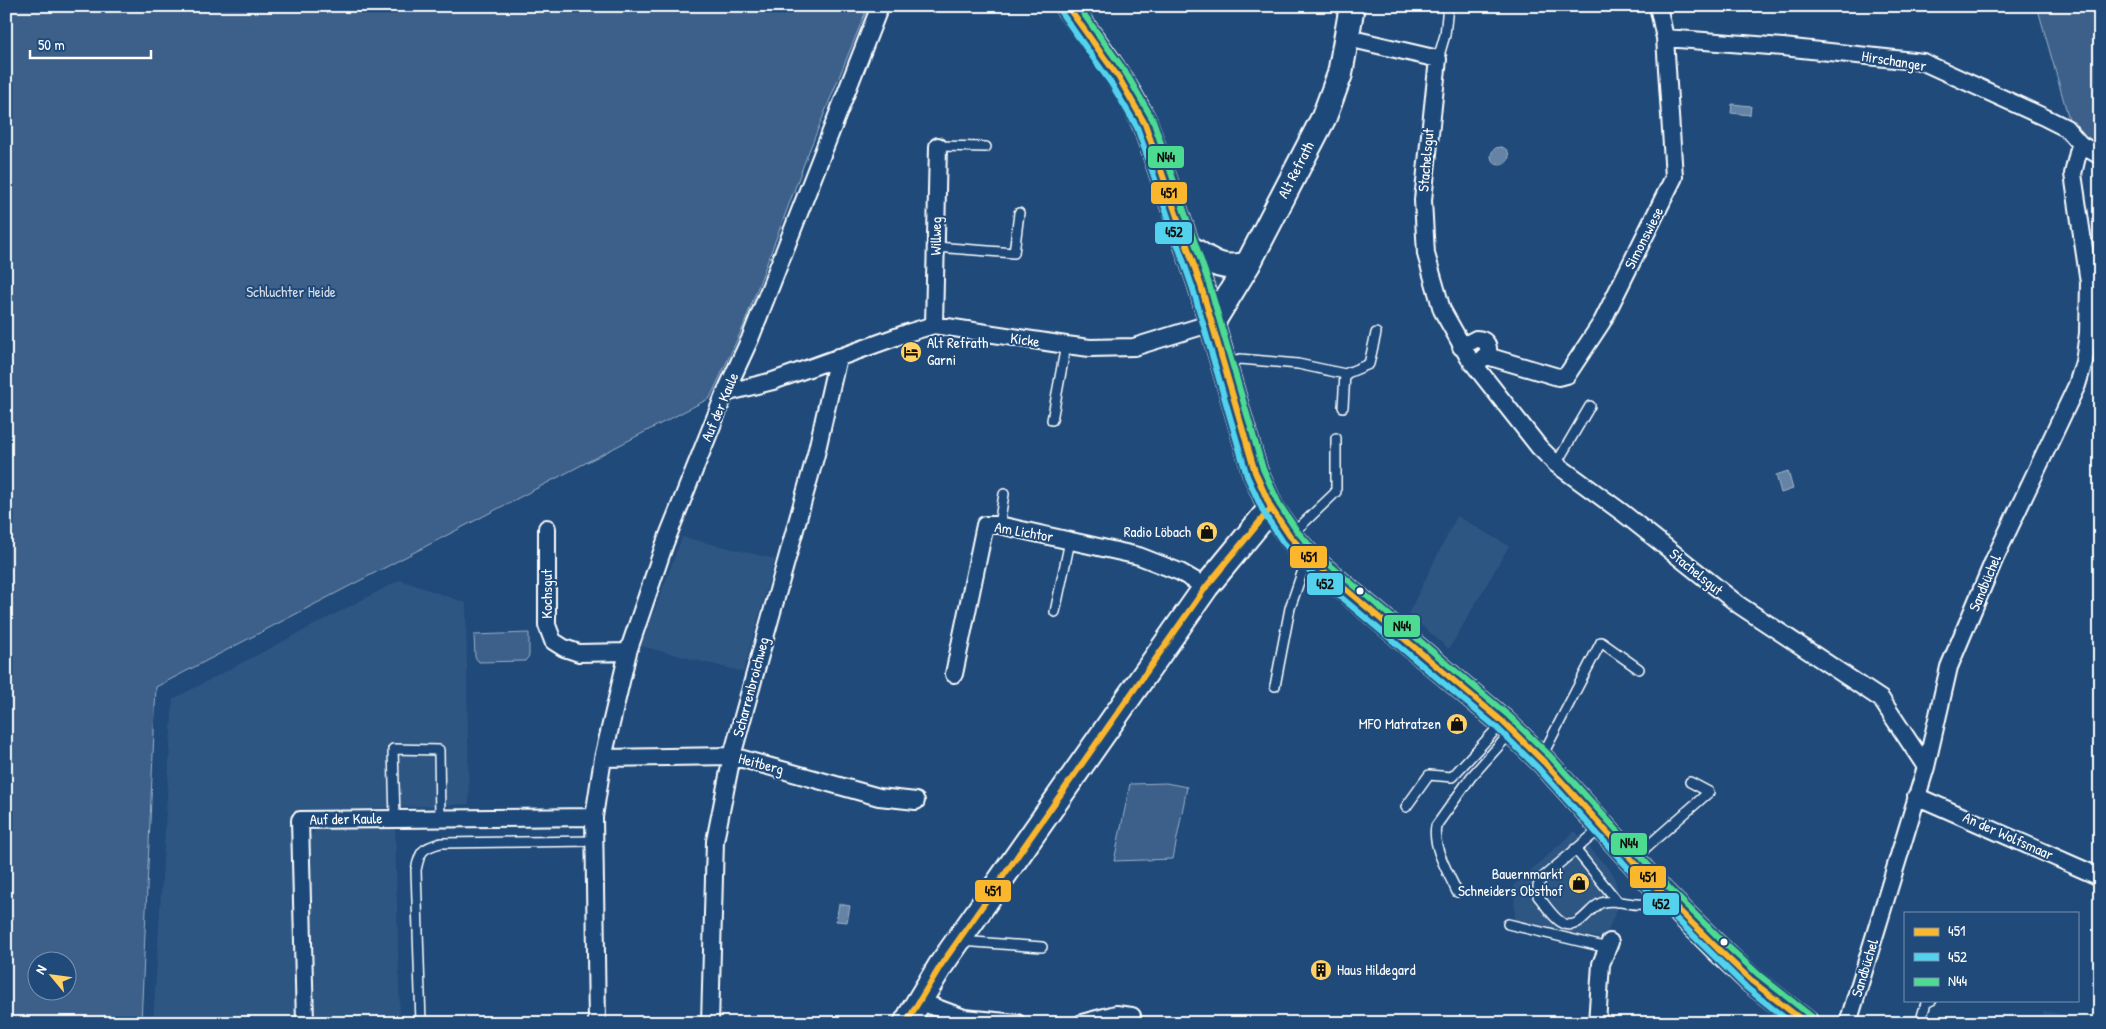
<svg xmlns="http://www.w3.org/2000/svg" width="2106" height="1029" font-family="'Patrick Hand',sans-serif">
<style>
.built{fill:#2e5683}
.green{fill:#3c618b;stroke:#9eb0c5;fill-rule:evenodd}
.water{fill:#6583a4;stroke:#a3b5c8}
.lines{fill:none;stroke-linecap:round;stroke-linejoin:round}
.lane-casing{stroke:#fff;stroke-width:12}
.street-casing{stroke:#fff;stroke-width:20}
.secondary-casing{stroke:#fff;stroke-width:28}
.lane{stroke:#1f4a7a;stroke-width:9}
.street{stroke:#1f4a7a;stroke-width:16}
.secondary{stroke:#1f4a7a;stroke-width:24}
.bus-1-casing{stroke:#1f4a7a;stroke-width:10}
.bus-2-casing{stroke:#1f4a7a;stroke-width:10}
.bus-3-casing{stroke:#1f4a7a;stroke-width:10}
.bus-1{stroke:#fab62d;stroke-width:6}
.bus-2{stroke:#53d2ee;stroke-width:6}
.bus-3{stroke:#4ddb92;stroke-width:6}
.bus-dot{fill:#fff;stroke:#1f4a7a;stroke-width:2}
.labels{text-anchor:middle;stroke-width:4;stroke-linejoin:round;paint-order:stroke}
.street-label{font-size:15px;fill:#fff;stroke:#1f4a7a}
.park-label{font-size:15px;fill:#d8dfe8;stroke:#1f4a7a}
.poi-label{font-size:15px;fill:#fff;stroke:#1f4a7a;text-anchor:end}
.line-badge{stroke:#1f4a7a;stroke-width:2}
.pale-badge-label{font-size:14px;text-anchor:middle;font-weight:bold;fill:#111}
</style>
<rect width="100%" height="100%" fill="#1f4a7a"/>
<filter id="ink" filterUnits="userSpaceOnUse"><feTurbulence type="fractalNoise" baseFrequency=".02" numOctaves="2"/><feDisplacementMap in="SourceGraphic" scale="10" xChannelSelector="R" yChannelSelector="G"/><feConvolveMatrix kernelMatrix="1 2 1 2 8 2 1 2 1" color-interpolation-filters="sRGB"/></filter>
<g filter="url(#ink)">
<path class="built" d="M1457 516 1509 546 1449 649 1408 614Z
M682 537 775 559 743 672 641 646Z
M400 580 466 603 469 804 295 812 299 1023H153L173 699Z
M395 826 400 1023H311L308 839 314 831 323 827Z
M1575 831 1614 875 1620 902 1607 933 1601 938 1581 935 1580 938 1515 922 1514 885Z
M2044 1011 2100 1022V1023H2040Z"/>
<path class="green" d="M6 6H868L807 156 743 327 710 398 156 687 141 1023H6ZM38 962H68V992H38Z
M2037 6H2100V152L2070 123Z
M529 633V656L525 661 479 662 475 657 474 635Z
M1166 783 1187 787 1173 859 1114 861 1130 784Z"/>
<path class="water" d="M1732 104 1751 106 1750 115 1731 113Z
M1491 156a9 9 0 1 1 18 0a9 9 0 1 1-18 0Z
M1788 471 1793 489 1781 493 1776 475Z
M839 904 850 906 847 922 836 921Z"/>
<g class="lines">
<g class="lane-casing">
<path id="lane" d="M1438 59 1445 35 1448 6
M938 146 986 147
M936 247 1014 253 1019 213
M1224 364 1240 359 1298 364 1345 374
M1343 407 1345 374 1369 364 1376 333
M1052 420 1066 345
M1556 464 1590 406
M999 525 1004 494
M1290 536 1336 492V438
M1055 612 1070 541
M1275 686 1290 608 1302 573 1312 561
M1541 758 1601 642 1639 669
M1406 807 1429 775 1452 777 1503 722
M395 818 393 749 439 750 440 818
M1601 828 1542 878 1538 886V896C1545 904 1555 921 1565 924 1580 929 1589 908 1601 903 1616 897 1633 908 1648 903 1653 902 1657 898 1661 895
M1575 849 1618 902
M1633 859 1709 792 1690 782
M1457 892C1448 872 1432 847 1436 826L1471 777 1512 731
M1508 924 1608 948
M961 941 1042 947
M421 1023 416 870C420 851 422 848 441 843L595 841
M1920 1023 1926 1003 1932 1000"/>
</g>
<g class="street-casing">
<path id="street" d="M1348 38 1438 59 1423 200 1426 254 1442 310 1469 358 1539 447 1556 464 1623 513 1739 605 1881 699 1926 767
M1665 38 1783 47 1923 62 2046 118 2066 128 2080 144 2100 156
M934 325 938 146
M1461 347 1476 339C1485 339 1489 344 1488 353L1480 361
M1487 356 1558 377 1567 375 1602 322 1674 177 1665 38 1658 6
M725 393 773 381 907 333 934 325 1066 345 1090 348 1134 347 1212 323
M547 528V625L553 641 564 648 579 653 628 652
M954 674 985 525H999L1139 556 1180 572 1206 587
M603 758 732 756 879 797 916 801
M1916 796 2100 877
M918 1001 964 1018 1017 1023
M305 1023 300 820 594 817
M597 1023 594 817 603 758 628 652 665 543 725 393 750 339 880 6
M710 1023 715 841 732 756 816 454 838 357
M1082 1023 1116 1014 1132 1016
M1597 1023 1601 964 1610 942
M1848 1023 1926 767 1949 667 1994 560 2077 385 2084 362 2088 333 2089 282 2073 174 2080 144"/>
</g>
<g class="secondary-casing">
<path id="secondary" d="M1067 6C1096 44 1124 81 1145 124L1201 286 1255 472 1271 508 1290 536 1312 561 1503 722 1544 762 1663 894 1717 948 1753 982 1806 1023
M1187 246C1209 260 1221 272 1248 264
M1212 323 1248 264 1324 117 1340 74 1352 6
M906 1023 941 965 1206 587 1271 508"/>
</g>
<use href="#lane" class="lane"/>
<use href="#street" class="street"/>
<use href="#secondary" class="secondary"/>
<g class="bus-1-casing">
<path id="bus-1" d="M1067 6 1119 78 1145 124 1201 286 1255 472 1271 508 1290 536 1312 561 1503 722 1544 762 1663 894 1717 948 1753 982 1806 1023
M906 1023 941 965 1206 587 1271 508"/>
</g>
<g class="bus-2-casing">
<path id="bus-2" d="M1060 11 1111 83 1137 127 1193 289 1247 476 1264 513 1283 542 1306 568 1497 728 1538 768 1657 900 1747 988 1791 1023"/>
</g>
<g class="bus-3-casing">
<path id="bus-3" d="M1078 6 1126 73 1153 120 1209 284 1263 469 1279 504 1297 531 1318 555 1509 716 1550 756 1669 888 1723 942 1759 975 1811 1016"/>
</g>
<use href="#bus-1" class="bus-1"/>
<use href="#bus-2" class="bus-2"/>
<use href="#bus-3" class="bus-3"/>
</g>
</g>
<defs>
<g id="hotel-disc" transform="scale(1.125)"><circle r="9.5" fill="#ffd166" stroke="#1f4a7a"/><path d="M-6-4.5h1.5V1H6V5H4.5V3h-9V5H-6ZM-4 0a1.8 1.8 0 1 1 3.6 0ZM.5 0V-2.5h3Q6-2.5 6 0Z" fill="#111"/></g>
<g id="shop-disc" transform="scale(1.125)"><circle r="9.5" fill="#ffd166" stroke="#1f4a7a"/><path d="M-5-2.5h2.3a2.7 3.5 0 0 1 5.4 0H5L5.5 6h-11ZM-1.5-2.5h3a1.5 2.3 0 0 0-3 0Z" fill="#111"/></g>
<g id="building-disc" transform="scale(1.125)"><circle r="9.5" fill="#ffd166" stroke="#1f4a7a"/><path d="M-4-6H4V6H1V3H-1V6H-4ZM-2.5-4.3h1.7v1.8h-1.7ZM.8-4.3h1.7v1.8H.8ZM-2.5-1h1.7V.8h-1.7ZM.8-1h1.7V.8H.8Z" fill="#111"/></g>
</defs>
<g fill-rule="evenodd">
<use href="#hotel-disc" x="911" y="352"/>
<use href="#shop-disc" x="1207" y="532"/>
<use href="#shop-disc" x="1457" y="724"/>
<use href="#shop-disc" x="1579" y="883"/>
<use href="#building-disc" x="1321" y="970"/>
</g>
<g class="bus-dot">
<circle cx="1360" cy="591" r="4.5"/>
<circle cx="1724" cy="942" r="4.5"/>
</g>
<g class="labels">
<g class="street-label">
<text transform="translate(1894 61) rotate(9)" y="5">Hirschanger</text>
<text transform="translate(1426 160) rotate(-85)" y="5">Stachelsgut</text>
<text transform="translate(1296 170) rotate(-63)" y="5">Alt Refrath</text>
<text transform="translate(936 236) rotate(-89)" y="5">Willweg</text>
<text transform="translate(1644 238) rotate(-63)" y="5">Simonswiese</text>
<text transform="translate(1025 340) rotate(8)" y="5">Kicke</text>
<text transform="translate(720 407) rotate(-67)" y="5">Auf der Kaule</text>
<text transform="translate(1024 532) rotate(10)" y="5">Am Lichtor</text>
<text transform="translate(1696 572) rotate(39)" y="5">Stachelsgut</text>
<text transform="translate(1985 583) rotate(-67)" y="5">Sandbüchel</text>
<text transform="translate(547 594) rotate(-90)" y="5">Kochsgut</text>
<text transform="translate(751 687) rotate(-75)" y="5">Scharrenbroichweg</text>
<text transform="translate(761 764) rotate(15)" y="5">Heitberg</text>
<text transform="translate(346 819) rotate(-1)" y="5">Auf der Kaule</text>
<text transform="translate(2008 836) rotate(24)" y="5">An der Wolfsmaar</text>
<text transform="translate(1865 968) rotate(-73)" y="5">Sandbüchel</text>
</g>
<g class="park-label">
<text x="291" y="297">Schluchter Heide</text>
</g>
<g class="poi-label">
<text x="927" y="348" text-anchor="start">Alt Refrath<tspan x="927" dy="17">Garni</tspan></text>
<text x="1191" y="537">Radio Löbach</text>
<text x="1441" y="729">MFO Matratzen</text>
<text x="1563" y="879">Bauernmarkt<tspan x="1563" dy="17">Schneiders Obsthof</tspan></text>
<text x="1337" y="975" text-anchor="start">Haus Hildegard</text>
</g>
</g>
<g class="line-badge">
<rect x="1147" y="145" width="38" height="24" rx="5" fill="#4ddb92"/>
<rect x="1150" y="181" width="38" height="24" rx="5" fill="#fab62d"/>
<rect x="1154" y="221" width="39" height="24" rx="5" fill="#53d2ee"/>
<rect x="1289" y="545" width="39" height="24" rx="5" fill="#fab62d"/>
<rect x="1306" y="572" width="38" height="24" rx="5" fill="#53d2ee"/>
<rect x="1383" y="614" width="38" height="24" rx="5" fill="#4ddb92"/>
<rect x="1610" y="832" width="38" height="24" rx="5" fill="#4ddb92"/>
<rect x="1629" y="865" width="38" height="24" rx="5" fill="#fab62d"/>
<rect x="974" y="879" width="38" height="24" rx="5" fill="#fab62d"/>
<rect x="1642" y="892" width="38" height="24" rx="5" fill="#53d2ee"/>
</g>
<g class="pale-badge-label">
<text x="1166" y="162">N44</text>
<text x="1169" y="198">451</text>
<text x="1174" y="237">452</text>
<text x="1309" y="562">451</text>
<text x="1325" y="589">452</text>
<text x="1402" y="631">N44</text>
<text x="1629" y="848">N44</text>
<text x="1648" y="882">451</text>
<text x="993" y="896">451</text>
<text x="1661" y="909">452</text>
</g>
<rect width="2106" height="1029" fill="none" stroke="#1f4a7a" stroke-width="25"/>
<rect x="12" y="12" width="2081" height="1004" fill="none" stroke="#fff" stroke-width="2" filter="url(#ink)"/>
<rect x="1904" y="912" width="175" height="90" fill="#1f4a7a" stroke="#7992af"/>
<rect x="1914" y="928" width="25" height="8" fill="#fab62d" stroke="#7992af"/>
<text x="1948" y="936" font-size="15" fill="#ffffff">451</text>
<rect x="1914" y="953" width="25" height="8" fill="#53d2ee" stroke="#7992af"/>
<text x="1948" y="962" font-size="15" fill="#ffffff">452</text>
<rect x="1914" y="978" width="25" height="8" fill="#4ddb92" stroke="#7992af"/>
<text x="1948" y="986" font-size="15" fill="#ffffff">N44</text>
<g transform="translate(52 976) rotate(299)"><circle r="24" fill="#1f4a7a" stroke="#7992af"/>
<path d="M0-4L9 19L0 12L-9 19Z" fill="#ffd166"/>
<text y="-8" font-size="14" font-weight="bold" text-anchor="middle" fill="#ffffff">N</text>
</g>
<path d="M30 50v8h121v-8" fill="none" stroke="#ffffff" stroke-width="2.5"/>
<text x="38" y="50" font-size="15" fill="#ffffff" stroke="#1f4a7a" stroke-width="4" paint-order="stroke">50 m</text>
</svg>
